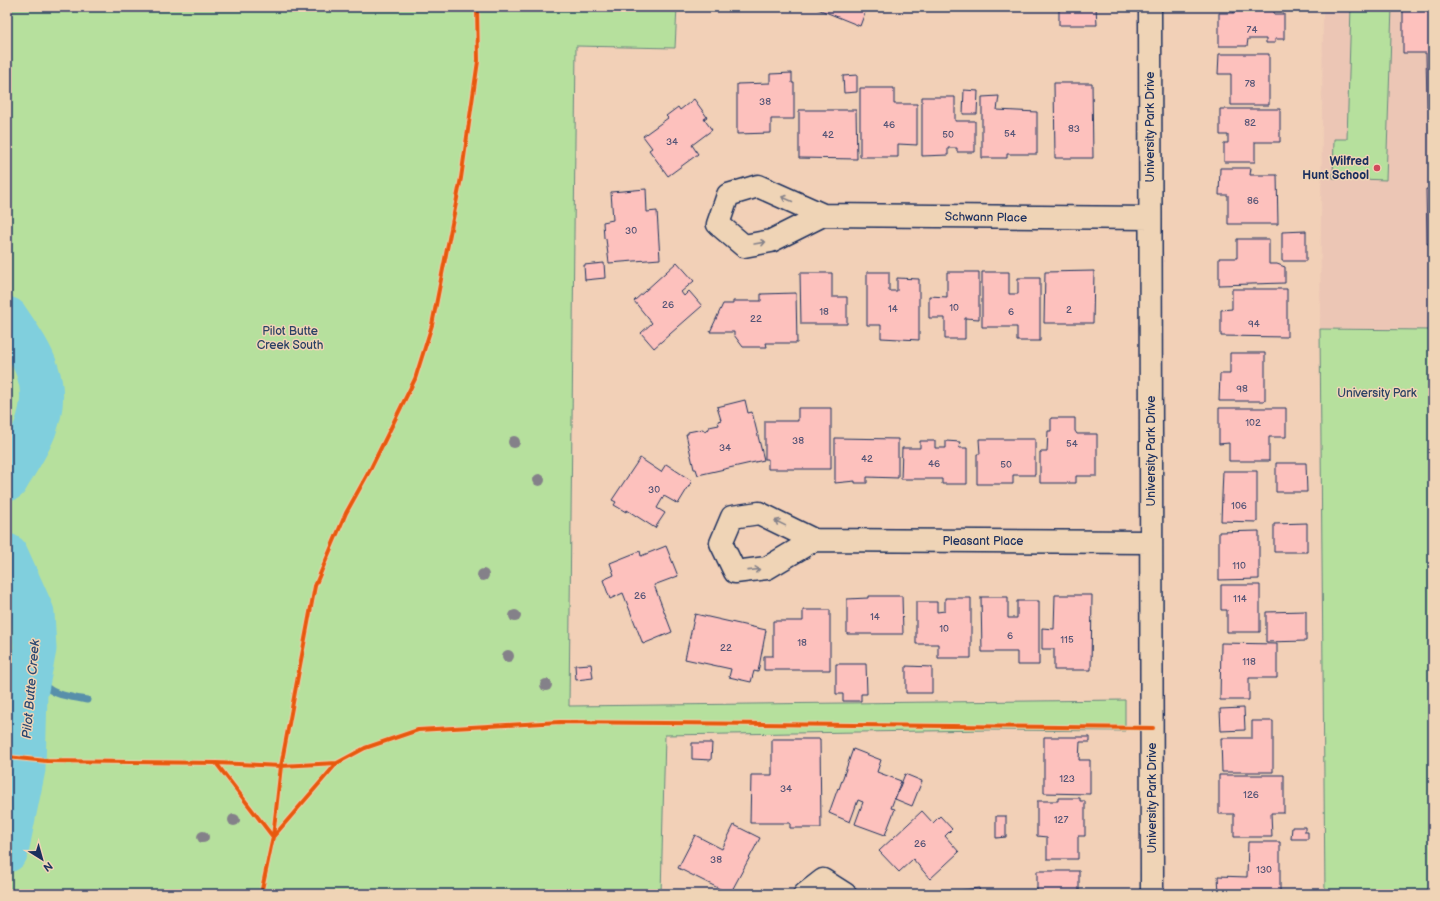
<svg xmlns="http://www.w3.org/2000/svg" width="1440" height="901" font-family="'Balsamiq Sans',sans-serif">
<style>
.built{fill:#ecc6b5}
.green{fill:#b6e09d;stroke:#68887e}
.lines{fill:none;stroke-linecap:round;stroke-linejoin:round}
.stream{stroke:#588faa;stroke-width:7}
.river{stroke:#80cfdd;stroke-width:43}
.building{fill:#fdc1bd;stroke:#1b2f5e}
.minor-casing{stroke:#1b2f5e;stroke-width:25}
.minor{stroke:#efd4b6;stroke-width:22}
.cycleway-casing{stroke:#efd4b6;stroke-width:6}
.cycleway{stroke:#e8590c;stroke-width:4}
.tree{fill:#848189}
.oneway{stroke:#85828a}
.poi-dot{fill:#d1495b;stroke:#efd4b6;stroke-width:1.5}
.labels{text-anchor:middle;stroke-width:3;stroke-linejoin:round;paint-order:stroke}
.number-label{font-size:10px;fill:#545476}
.street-label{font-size:12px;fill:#1b2f5e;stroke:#efd4b6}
.poi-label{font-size:12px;font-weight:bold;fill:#1b2f5e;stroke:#efd4b6;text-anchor:end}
.park-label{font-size:12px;fill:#2a4164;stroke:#efd4b6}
.water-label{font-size:13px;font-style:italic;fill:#2a4771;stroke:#efd4b6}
</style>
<rect width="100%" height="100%" fill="#f2d0b7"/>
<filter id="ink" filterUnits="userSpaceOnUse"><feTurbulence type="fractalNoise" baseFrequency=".025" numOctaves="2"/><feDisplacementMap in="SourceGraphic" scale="8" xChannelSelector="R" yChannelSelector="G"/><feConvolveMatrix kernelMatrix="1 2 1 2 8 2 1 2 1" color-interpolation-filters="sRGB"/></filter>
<g filter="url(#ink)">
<path class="built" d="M1323 7H1433V330L1320 328Z"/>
<path class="green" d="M7 7H677L675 48 576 46 569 706 1125 700V731L989 730 665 735 661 894H7Z
M1351 7H1392L1386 180 1333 178 1334 139H1347Z
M1320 329 1433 330V894H1325Z"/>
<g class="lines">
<path class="stream" d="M33 661C39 693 59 695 87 700"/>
<path class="river" d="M7 318C32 355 53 383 35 429 28 447 16 463 7 480
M7 555 33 613 35 649 26 694 24 769 7 851"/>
</g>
<path class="building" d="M813 7H867L860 26Z
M1059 7H1096L1097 25H1059Z
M1234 7H1274V14H1284V39H1275V43H1266V39H1248L1247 46H1219V13H1234Z
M1403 9H1433V107H1427L1426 53H1403Z
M1219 54H1269V105H1231V74H1218Z
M792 73V83H794V119H771V133L737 134V84L770 83V74Z
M857 75V92L844 93 843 76Z
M1054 83H1092L1093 158H1055Z
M860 88H894V104H917V145L898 144V157H860Z
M964 90 978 91 977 114H963Z
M999 96 997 110 1037 112V154H1007V158H982V97Z
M922 97H955V121H975V152H957V148H948V155L922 156Z
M694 99 707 117 704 119 712 130 692 145 698 154 668 176 649 150 652 148 643 136 668 118 666 116 678 107 680 110Z
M1220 109H1280V142H1255V162H1224V143H1228V135H1220Z
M799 110H856L857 159 799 158Z
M1220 168H1251L1250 175H1277L1278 224H1228V195H1219Z
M646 189 647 212 657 211 660 259 609 263 606 239 604 238 603 222 613 220 611 192Z
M1426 189H1433V256V243L1427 244Z
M1306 231V261H1282V232Z
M1237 239H1269V264H1277L1285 267V283L1219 285V258H1237Z
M677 262 694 281 681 292 684 296 689 291 702 306 654 348 641 333 652 323 634 301Z
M604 263 605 278 585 280 584 265Z
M1094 271 1093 323H1044L1045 272Z
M867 272H889V291H897V278L919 279V340L881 338V325H867Z
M947 272H979V319L965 318V339H945V318H929V296L947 297Z
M982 272H1009V294H1018V278H1040V341H1017V327H982Z
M800 273H832V297H847V324H801Z
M1232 289H1287V337L1221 336V310L1232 309Z
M796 293 797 343H766L767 347H743L734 335V332H710L723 304H733V301H761V294Z
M1230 353H1265V401H1219L1220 374H1230Z
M745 400 748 413 752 412 764 460 698 475 696 469H694L686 434H688V432L703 429 704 431 709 429V427L719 425 718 421 721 420 717 407Z
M798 408H831V469H768V459H765V421H798Z
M1219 408H1286V437H1269V461H1229V443L1219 444Z
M1051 418H1075V431L1077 434H1097V476H1076V483H1040V452H1047L1048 431H1051Z
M835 438 898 439V478L867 477V483H855V481L835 483Z
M979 439H1035V475H1013V484H977V454H980Z
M920 441H935V448H946V441L960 442 959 448H967V484H942V479H901L902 448H920Z
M640 458 661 472 666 464 692 481 678 504 664 496 657 508 665 513 655 528 627 510 626 512 614 505 616 502 612 500Z
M1276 463H1306L1307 492H1276Z
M1223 471H1257V522L1221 521Z
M1307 523V552H1274V524Z
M1259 531V579L1219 580V532Z
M666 546 678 576 654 585 672 632 643 644 623 593 610 599 603 580 614 575 610 563 640 551 641 556Z
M1221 585H1260V632H1227V610H1221Z
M1055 595H1092L1091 670H1054V649H1042V628L1054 629Z
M868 596H902L903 634H847V599L868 598Z
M981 597H1008V618H1017V601H1039V665H1017V652H982Z
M945 598H971V658H938V644H916V602H937V612L945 611Z
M803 610H830V670H764V656H773V621H803Z
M1306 611V641L1266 642V612Z
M695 614 766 630 758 672 754 671 751 682 729 677 731 669 685 659Z
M1221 643 1277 644V678H1249V700H1220Z
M591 664 593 678 576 680 575 665Z
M836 664H866L867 694H861V701H843V694H836Z
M906 666 932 667V693H906Z
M1244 708 1245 730 1221 731 1220 709Z
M1252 721H1273V772H1222L1221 738H1252Z
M1044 737H1090V742H1080L1079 760H1090V794L1044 793Z
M772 739H820L821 828H790V823H750L751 775H772Z
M692 743H712L711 760 692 759Z
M853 749 881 760 877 772 901 781 891 808 895 809 885 835 855 824 863 802 858 800 850 822 829 813 838 788 839 789Z
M905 774 922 781 912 806 895 799Z
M1219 775H1284V813H1271L1272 837H1234V814H1219Z
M1058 798H1080V801H1085V836H1078V859H1047V837L1037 836V801H1058Z
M922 811 933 823 940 816 952 829 945 836 959 852 930 879 913 859 899 872 879 851Z
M996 816H1006V837L996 838Z
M734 825 760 838 730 894 678 868 695 835 722 849Z
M1292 827H1305V832H1308V839H1291Z
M1248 842H1280V894H1219L1218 876 1247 877Z
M1037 871H1079V894H1037Z
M979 888 980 894H935Z"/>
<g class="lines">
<g class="minor-casing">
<path id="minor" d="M1150 7 1152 894
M823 215 771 241 744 246 718 224 728 195 758 186 823 215 1150 218
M814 540 767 568 735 572 721 543 732 517 759 513 814 540 1151 542
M805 894 823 880 845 894"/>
</g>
<use href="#minor" class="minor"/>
<g class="cycleway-casing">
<path id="cycleway" d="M7 757 47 761 216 763 281 766 337 763 365 748 418 730 560 722 1153 728
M216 763 273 837 337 763
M261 894 273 837 281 766 315 586 346 513 371 468 415 379 432 325 461 178 478 61 477 7"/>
</g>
<use href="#cycleway" class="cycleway"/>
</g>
<g class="tree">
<circle cx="514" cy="442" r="6"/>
<circle cx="539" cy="480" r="6"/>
<circle cx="483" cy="575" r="6"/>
<circle cx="515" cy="616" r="6"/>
<circle cx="508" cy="656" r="6"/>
<circle cx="546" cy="685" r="6"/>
<circle cx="234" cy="820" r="6"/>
<circle cx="203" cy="837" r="6"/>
</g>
<defs><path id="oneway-shaft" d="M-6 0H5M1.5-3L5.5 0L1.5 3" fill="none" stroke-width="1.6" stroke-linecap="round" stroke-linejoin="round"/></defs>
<g class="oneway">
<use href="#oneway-shaft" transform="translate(787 199) rotate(-156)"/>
<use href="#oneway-shaft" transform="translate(760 243) rotate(-10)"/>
<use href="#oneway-shaft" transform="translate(780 523) rotate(-154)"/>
<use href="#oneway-shaft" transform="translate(754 570) rotate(-6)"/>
</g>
</g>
<circle class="poi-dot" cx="1377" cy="168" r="4"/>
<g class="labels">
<g class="number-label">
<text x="1252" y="33">74</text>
<text x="1250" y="87">78</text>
<text x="765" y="105">38</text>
<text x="1250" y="126">82</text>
<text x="889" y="128">46</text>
<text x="1074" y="132">83</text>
<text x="1010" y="137">54</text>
<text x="828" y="138">42</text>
<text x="948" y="138">50</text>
<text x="672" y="145">34</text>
<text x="1253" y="204">86</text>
<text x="631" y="234">30</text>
<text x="668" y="308">26</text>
<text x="954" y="311">10</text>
<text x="893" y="312">14</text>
<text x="1069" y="313">2</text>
<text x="824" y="315">18</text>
<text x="1011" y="315">6</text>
<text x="756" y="322">22</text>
<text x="1254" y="327">94</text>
<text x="1242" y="392">98</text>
<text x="1253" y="426">102</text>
<text x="798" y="444">38</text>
<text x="1072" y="447">54</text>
<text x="725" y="451">34</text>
<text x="867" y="462">42</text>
<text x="934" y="467">46</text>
<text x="1006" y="468">50</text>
<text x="654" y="493">30</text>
<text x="1239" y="509">106</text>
<text x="1239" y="569">110</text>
<text x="640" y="599">26</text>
<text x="1240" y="602">114</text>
<text x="875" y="620">14</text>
<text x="944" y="632">10</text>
<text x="1010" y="639">6</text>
<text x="1067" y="643">115</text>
<text x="802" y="646">18</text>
<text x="726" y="651">22</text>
<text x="1249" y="665">118</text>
<text x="1067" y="782">123</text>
<text x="786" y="792">34</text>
<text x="1251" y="798">126</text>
<text x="1061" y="823">127</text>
<text x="920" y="847">26</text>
<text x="716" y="863">38</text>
<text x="1264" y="873">130</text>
</g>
<g class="street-label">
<text transform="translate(1150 127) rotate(-90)" y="4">University Park Drive</text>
<text transform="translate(986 217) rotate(1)" y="4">Schwann Place</text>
<text transform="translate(1151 451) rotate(-90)" y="4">University Park Drive</text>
<text x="983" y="545">Pleasant Place</text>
<text transform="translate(1152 798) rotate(-90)" y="4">University Park Drive</text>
</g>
<g class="poi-label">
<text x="1369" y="165">Wilfred<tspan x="1369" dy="14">Hunt School</tspan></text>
</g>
<g class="park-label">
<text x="290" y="335">Pilot Butte<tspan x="290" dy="14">Creek South</tspan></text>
<text x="1377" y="397">University Park</text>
</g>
<g class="water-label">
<text transform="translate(30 689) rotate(-85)" y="5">Pilot Butte Creek</text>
</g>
</g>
<rect width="1440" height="901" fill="none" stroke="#efd4b6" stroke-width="24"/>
<rect x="12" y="12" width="1416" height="877" fill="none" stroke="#1b2f5e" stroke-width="1.5" filter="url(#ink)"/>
<g transform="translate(42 859) rotate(143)" stroke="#efd4b6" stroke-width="3" paint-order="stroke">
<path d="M0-3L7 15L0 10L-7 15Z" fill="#1b2f5e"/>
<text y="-6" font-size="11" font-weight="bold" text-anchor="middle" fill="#1b2f5e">N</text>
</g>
</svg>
